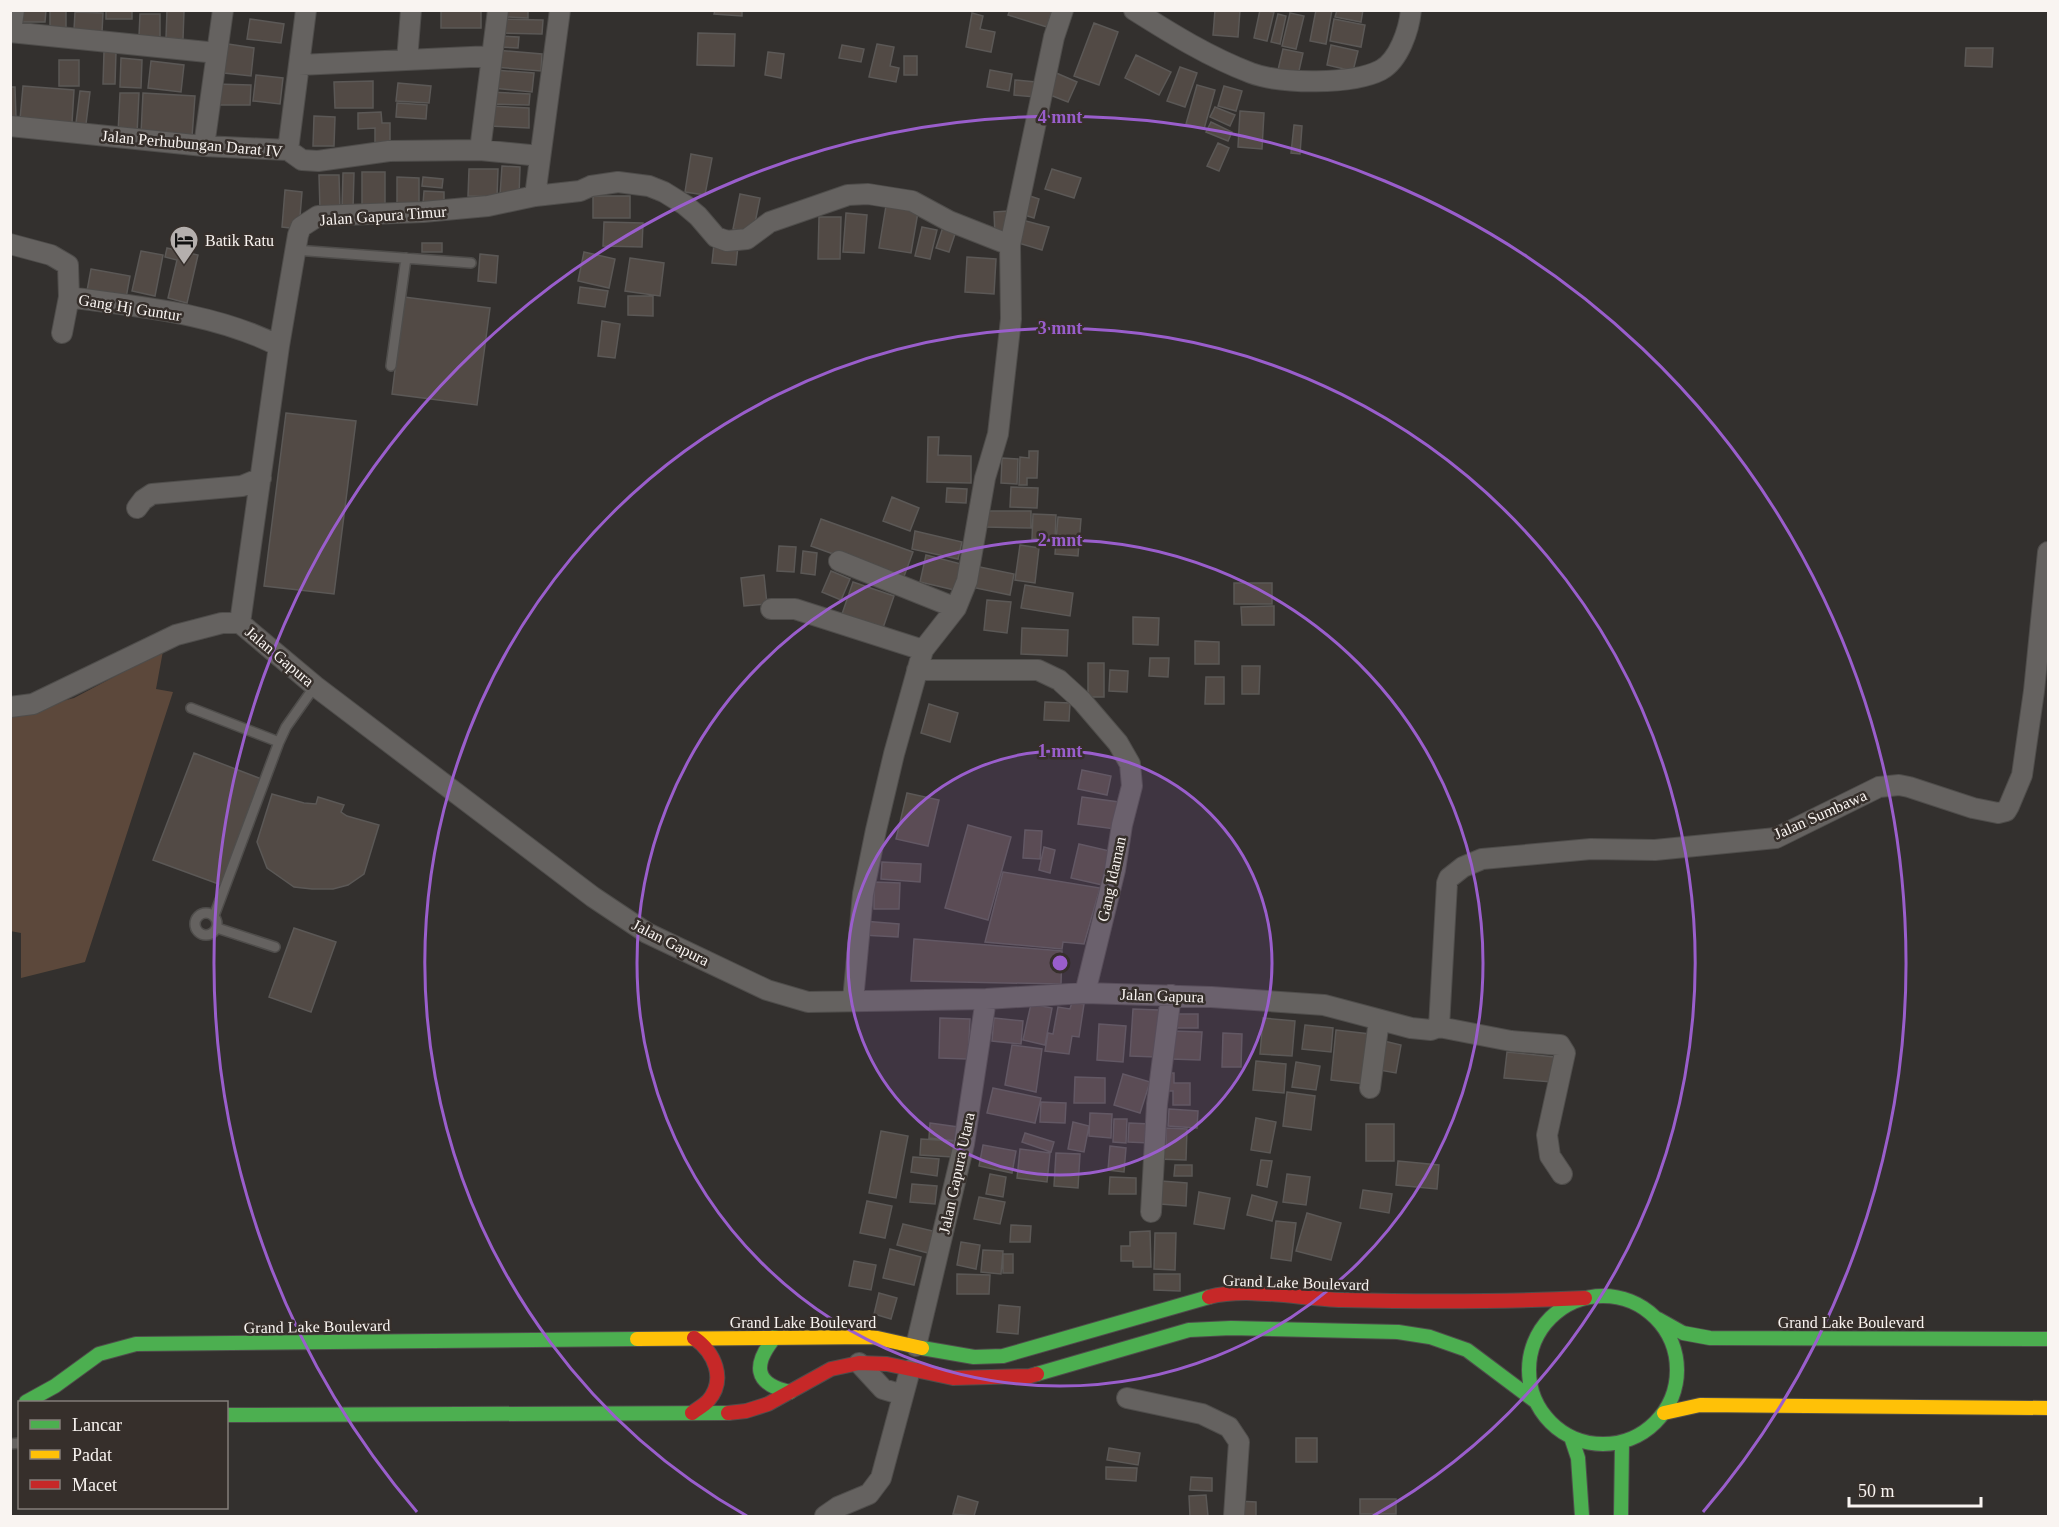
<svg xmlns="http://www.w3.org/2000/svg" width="2059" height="1527" font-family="Georgia,serif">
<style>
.green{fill:#5c483b}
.building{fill:#524a45;stroke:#5b5856;stroke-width:1.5}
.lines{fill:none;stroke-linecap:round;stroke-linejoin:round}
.lane-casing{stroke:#4f4d4b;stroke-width:12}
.street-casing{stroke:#4f4d4b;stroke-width:22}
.fast-casing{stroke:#4f4d4b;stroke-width:16}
.slow-casing{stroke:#4f4d4b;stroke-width:16}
.jam-casing{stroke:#4f4d4b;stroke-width:16}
.lane{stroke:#656260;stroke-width:9}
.street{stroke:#656260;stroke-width:20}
.fast{stroke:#4caf50;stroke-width:14}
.slow{stroke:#ffc107;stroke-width:14}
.jam{stroke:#c62828;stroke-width:14}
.ring{fill:none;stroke:#9a5ecc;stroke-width:3}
.labels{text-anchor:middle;stroke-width:5;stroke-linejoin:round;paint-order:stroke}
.street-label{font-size:16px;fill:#f9f4f1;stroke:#362f2b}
.poi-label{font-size:16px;fill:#f9f4f1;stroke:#362f2b;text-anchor:start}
.centre{fill:#9a5ecc;stroke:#362f2b;stroke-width:3}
.ring-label{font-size:18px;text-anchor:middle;font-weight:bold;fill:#9a5ecc;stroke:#362f2b;stroke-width:5;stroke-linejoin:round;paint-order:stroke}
</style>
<rect width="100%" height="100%" fill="#33302e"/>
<path class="green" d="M163 651 156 689 173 692 85 962 21 978V933L10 931V715L74 698Z"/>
<path class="building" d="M18 10H46L45 22H18Z
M50 10H66V28L50 27Z
M106 10H132V19H106Z
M167 10 184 11 183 39 166 38Z
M441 10H481V28H441Z
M506 10H528V18L506 17Z
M715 10H742V16L714 14Z
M1010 10H1052L1047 27 1008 15Z
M1215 10H1240L1238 37 1213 35Z
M1260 10 1274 12 1267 41 1254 38Z
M1316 10H1332L1326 44 1310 41Z
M1337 10H1363L1361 22 1335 17Z
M75 12 103 13 102 32 74 30Z
M972 13 983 16 980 29 995 32 991 52 966 47Z
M1290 13 1304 16 1296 49 1282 46Z
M140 14H160V37L139 36Z
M1278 14 1286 16 1280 44 1271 42Z
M250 19 284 24 281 43 247 39Z
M501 19 543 20 542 34 500 33Z
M1334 19 1365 25 1361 47 1330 41Z
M1094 23 1118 32 1099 85 1074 76Z
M698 33 735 34 734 66 697 65Z
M498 36 519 37 518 48 498 47Z
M228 44 254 48 251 76 224 73Z
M877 44 894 47 890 66 899 68 896 82 869 77Z
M842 45 864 49 861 62 839 58Z
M1331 45 1358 51 1353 71 1327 65Z
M1966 48H1993L1992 67 1965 66Z
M1283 49 1303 53 1298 75 1278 70Z
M495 50 542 54 541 71 494 67Z
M104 52H116L115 84H103Z
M768 52 784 54 781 78 765 75Z
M1136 55 1171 72 1159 95 1125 78Z
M904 56H917V75H904Z
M121 58 142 60 141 88 120 87Z
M59 60H79V86H59Z
M151 61 184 65 181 92 148 88Z
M1180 67 1197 73 1185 107 1167 101Z
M495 70 534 73 532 92 493 88Z
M990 70 1012 74 1009 91 987 87Z
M1054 72 1077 82 1068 102 1045 93Z
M256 75 283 78 280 104 253 101Z
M1015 80 1036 82 1035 97 1014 95Z
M373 81V108H335L334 82Z
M398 83 431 86 429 103 396 101Z
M215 84 251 85 250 105H215Z
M1197 85 1215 90 1204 129 1186 124Z
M23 86 74 90 72 123 20 119Z
M1224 86 1242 91 1236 111 1218 106Z
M10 87H15L16 118H10Z
M80 91 90 92 86 124 76 123Z
M490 92 530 94 529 105 489 104Z
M120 93H139L137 134 118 133Z
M143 93 195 96 192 137 141 134Z
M397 103 427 105 426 119 396 117Z
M490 106 529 108V128L489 126Z
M1215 107 1235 115 1230 126 1210 117Z
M1240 111 1264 113 1262 149 1238 147Z
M381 112 382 123H390V146H375V128L358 129V113Z
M314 116 335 117 334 146H313Z
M1211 122 1232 132 1228 141 1206 132Z
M1294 125 1302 126 1300 154 1291 153Z
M1218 143 1229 148 1219 171 1207 166Z
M691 154 712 158 705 195 685 192Z
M502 166 520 167 519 196 500 195Z
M469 169H498L497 197 468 196Z
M1052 169 1081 178 1074 198 1045 189Z
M362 172H385V210H362Z
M343 173H354L353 209H342Z
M319 175H339L340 210H320Z
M397 177 419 178V209L397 208Z
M423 177 443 179 442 188 422 186Z
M285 190 302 192 299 229 282 227Z
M424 191 444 192V205L423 204Z
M740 194 760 198 753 233 733 229Z
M1027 195 1039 199 1034 218 1021 214Z
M593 196H630V218H593Z
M886 206 918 212 911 253 879 248Z
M1008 211 1010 235 995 236 994 212Z
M846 213 867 215 864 253 843 252Z
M819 217H841L840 259H818Z
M1022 220 1049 227 1042 250 1015 242Z
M604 222 643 223 642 247 603 246Z
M922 227 937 230 930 259 915 256Z
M943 227 956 231 949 252 936 248Z
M422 243H442V252H422Z
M714 244 738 246 736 265 712 263Z
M167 248 198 255 187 303 168 298 177 260 165 257Z
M141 251 163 255 155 296 132 291Z
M584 252 615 259 609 288 578 281Z
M480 254 498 256 496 283 478 281Z
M967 257 996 259 994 294 965 292Z
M630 258 664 263 660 296 625 291Z
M91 269 130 276 126 298 87 291Z
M580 287 608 291 605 307 578 303Z
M628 296H653V316L628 315Z
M404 297 490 308 477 405 392 394Z
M602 321 620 324 615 358 598 356Z
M286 413 356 421 334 594 264 586Z
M928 437H939L938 455 971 456V483L927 482Z
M1029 451H1038L1037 478H1027V485H1019L1020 457 1029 458Z
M1002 458 1018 459 1017 484 1001 483Z
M1011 487 1038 488 1037 508 1010 507Z
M947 488 967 489 966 503 946 502Z
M892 497 919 508 910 531 883 521Z
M986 511H1031V528L986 527Z
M1033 514 1056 515 1055 539H1032Z
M1058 517 1081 519 1078 556 1055 554Z
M821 519 913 552 903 579 811 546Z
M915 531 962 542 958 559 912 549Z
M1020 545 1039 548 1035 583 1015 580Z
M779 546 796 547 794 572 777 571Z
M803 551 817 553 815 575 801 573Z
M926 555 965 565 959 591 920 582Z
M975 566 1014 574 1010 595 971 587Z
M831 571 850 579 841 600 822 592Z
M764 575 767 604 744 606 741 578Z
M853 582 894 596 883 628 842 614Z
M1234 583H1272V604H1234Z
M1025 585 1073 593 1070 616 1021 608Z
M987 600 1011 602 1007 633 984 630Z
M1274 606V625H1242L1241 607Z
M1133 617 1159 618 1158 645 1133 644Z
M1022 628 1068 630 1067 656 1021 654Z
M1195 641 1219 642V664H1195Z
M1150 658H1169L1168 677 1149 676Z
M1088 663H1104V697H1088Z
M1242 666H1260L1259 694H1242Z
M1110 670 1128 671 1127 692 1109 691Z
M1206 677H1224V704H1205Z
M1045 702 1070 703 1069 721 1044 720Z
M929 704 958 713 950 742 921 733Z
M194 753 264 780 224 886 153 860Z
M1082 770 1111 776 1107 795 1078 789Z
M907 793 939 800 928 846 896 839Z
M272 794 304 803 316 804 318 797 344 805 341 812 347 816 379 825 364 874 348 885 333 889H312L294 887 267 868 257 842Z
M1082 797 1119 802 1115 829 1078 824Z
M968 825 1011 837 988 920 945 908Z
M1025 830 1042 831 1040 859 1023 858Z
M1079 844 1114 852 1107 886 1071 878Z
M1044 847 1055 850 1050 873 1039 870Z
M882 862 921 864 920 882 881 879Z
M1003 872 1100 888 1084 944 1063 942 1062 949 985 942Z
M874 882 900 883 899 909H874Z
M863 921 899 924 898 937 862 935Z
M294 928 336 942 311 1012 269 997Z
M914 939 1062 951 1061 984 911 981Z
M1072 1002 1084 1004 1079 1037 1072 1036 1069 1054 1045 1051 1048 1033 1053 1034 1058 1007 1070 1009Z
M1031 1004 1052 1008 1045 1045 1023 1040Z
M1133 1009 1159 1010 1156 1057 1130 1056Z
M1174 1014H1198V1028H1174Z
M940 1018 970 1019 968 1059 939 1058Z
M994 1018 1023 1021 1021 1044 992 1041Z
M1263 1018 1295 1021 1292 1056 1260 1054Z
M1099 1024 1126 1026 1123 1062 1097 1060Z
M1305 1025 1333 1028 1331 1052 1302 1049Z
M1336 1030 1370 1034 1365 1084 1331 1080Z
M1172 1031 1202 1032 1200 1060 1171 1059Z
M1223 1033 1242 1034 1241 1067H1222Z
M1384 1041 1401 1045 1396 1073 1379 1070Z
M1012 1045 1042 1049 1036 1092 1005 1085Z
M1507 1052 1554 1057 1552 1082 1504 1078Z
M1256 1061 1286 1064 1284 1093 1253 1090Z
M1296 1062 1320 1066 1316 1090 1292 1087Z
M1162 1073H1174V1083H1190V1105H1173V1091H1163Z
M1123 1074 1150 1082 1140 1113 1114 1105Z
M1075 1077 1105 1078V1103H1074Z
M993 1088 1041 1098 1035 1123 987 1113Z
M1287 1092 1315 1096 1311 1130 1283 1126Z
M1041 1102 1066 1103 1065 1123 1040 1122Z
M1169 1109 1198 1111 1197 1128 1168 1126Z
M1090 1113 1112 1114 1111 1138 1089 1136Z
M1256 1118 1276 1122 1270 1153 1251 1150Z
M1114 1119H1127L1126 1143 1113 1142Z
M1073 1122 1089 1126 1084 1152 1068 1149Z
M930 1123 958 1127 957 1141 929 1138Z
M1129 1123 1151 1124 1150 1143 1128 1142Z
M1366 1124H1394V1161H1366Z
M1166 1128 1187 1129 1186 1160 1157 1159V1145L1166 1146Z
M881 1131 908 1136 896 1198 869 1193Z
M1025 1133 1054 1142 1051 1152 1022 1142Z
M921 1139 954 1141 953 1157 920 1155Z
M983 1145 1016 1151 1012 1173 979 1166Z
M1110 1146 1126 1148 1124 1172 1108 1170Z
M1020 1149 1050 1153 1047 1182 1017 1178Z
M1056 1153 1080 1154 1078 1188 1054 1186Z
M913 1157 939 1159 937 1176 911 1172Z
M1261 1160 1272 1161 1267 1187 1257 1185Z
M1398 1161 1439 1165 1437 1189 1396 1185Z
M1175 1165H1192V1176H1174Z
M990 1174 1006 1177 1003 1197 986 1194Z
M1287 1174 1310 1177 1306 1205 1283 1202Z
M1110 1177 1136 1178V1194H1109Z
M1161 1181 1187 1183 1186 1206 1160 1204Z
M912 1184 937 1186 935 1204 910 1202Z
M1363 1190 1392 1194 1389 1213 1360 1208Z
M1199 1192 1230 1198 1224 1229 1194 1224Z
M1252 1195 1277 1202 1272 1221 1247 1215Z
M979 1197 1005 1202 1000 1224 974 1219Z
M867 1201 892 1206 885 1238 860 1233Z
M1307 1213 1341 1223 1331 1260 1296 1251Z
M1276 1221 1296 1223 1291 1261 1271 1258Z
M903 1224 937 1232 932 1254 897 1245Z
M1011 1225 1031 1226 1030 1242H1010Z
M1150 1231 1151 1267H1133V1261H1121V1246H1130V1232Z
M1155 1233H1176L1175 1270 1154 1269Z
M961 1242 980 1245 976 1269 957 1265Z
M890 1249 921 1257 914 1285 883 1278Z
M983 1250 1003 1251 1001 1274 981 1272Z
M1003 1254H1013V1273H1003Z
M854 1261 876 1265 871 1290 849 1286Z
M957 1274 990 1275 989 1294H957Z
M1154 1274H1180V1291L1154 1290Z
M879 1293 897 1298 891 1319 874 1314Z
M999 1305 1020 1307 1018 1334 997 1332Z
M1296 1438H1317V1462H1296Z
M1109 1448 1140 1453 1138 1465 1107 1460Z
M1106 1467 1137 1468 1136 1481 1106 1479Z
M1191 1477 1212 1478V1491L1190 1490Z
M1206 1495 1208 1516H1190L1189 1496Z
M958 1496 978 1502 974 1516 953 1514Z
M1360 1499H1396V1514H1360Z
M1238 1501 1256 1502V1516H1238Z"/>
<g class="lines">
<g class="lane-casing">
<path id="lane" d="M295 250 471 263
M391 366 406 258
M191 708 279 742
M195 924a11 11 0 1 1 22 0a11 11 0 1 1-22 0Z
M214 916 279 742 286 727 315 686
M217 928 275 947
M10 1444 20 1443"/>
</g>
<g class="street-casing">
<path id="street" d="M1134 10C1172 34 1209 57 1251 73 1281 84 1352 85 1381 70 1399 60 1409 30 1411 10
M10 32 217 53
M11 32 14 10
M407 60 411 10
M299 65 492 56
M10 126 204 146 288 150 302 160 318 161 389 151 480 150 540 156
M204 146 223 10
M288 150 306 10
M480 150 498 10
M535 196 580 191 591 186 618 182 649 186 664 192 685 205 698 216 716 237 727 241 747 239 770 222 848 195 868 194 912 201 949 221 1010 245
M10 244 51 255 68 265 69 297C140 307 215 313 279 346
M62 333 69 297
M137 508 143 500 152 494 242 486 261 478
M839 561 956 608
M771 609H795L923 650
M240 623 279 346 298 235 301 227 318 216 423 212 488 206 535 196 560 10
M917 670H1038L1059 680 1082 701 1118 743 1130 764 1132 786 1122 825 1115 870 1085 993
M10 707 33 704 176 635 222 623H240L315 686 593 897 647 933 767 990 808 1002 986 999 1085 993 1211 997 1324 1005 1411 1028 1431 1030 1439 1027
M853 1000 863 894 876 830 894 754 923 650 956 608 967 581 985 478 998 434 1011 319 1010 245 1054 37 1063 10
M1439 1027 1447 883 1449 878 1463 867 1482 859 1591 849 1655 850 1776 838 1879 787 1899 785 1909 787 1973 808 1998 813 2006 811 2009 806 2022 775 2034 691 2048 552
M1439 1027 1511 1041 1560 1045 1565 1053 1547 1135 1550 1156 1562 1174
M1370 1088 1379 1020
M1151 1212 1157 1104 1171 995
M916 1346 964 1144 986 999
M859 1363 883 1389 903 1395
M1127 1398 1202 1414 1229 1427 1239 1442 1234 1516
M825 1516 838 1507 869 1494 881 1478 910 1370"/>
</g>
<g class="fast-casing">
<path id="fast" d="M1529 1370a74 74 0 1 1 148 0a74 74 0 1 1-148 0Z
M1658 1319 1683 1333 1710 1338 2048 1339
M775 1337C753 1364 753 1384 790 1392
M922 1348 974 1357 1003 1356 1209 1297
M1037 1374 1189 1330 1231 1328 1398 1332 1430 1337 1467 1350 1535 1401
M26 1402 55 1386 99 1354 136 1344 637 1339
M226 1415 728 1413
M1571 1437 1578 1458 1582 1516
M1621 1516 1622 1442"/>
</g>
<g class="slow-casing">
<path id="slow" d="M637 1339 873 1337 922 1348
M1664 1413 1700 1405 2048 1408"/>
</g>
<g class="jam-casing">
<path id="jam" d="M1209 1297C1247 1287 1302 1299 1342 1300 1423 1302 1504 1302 1585 1298
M692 1413C697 1409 703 1406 708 1401 727 1379 714 1352 694 1338
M728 1413 746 1411 768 1404 831 1369 859 1363 887 1364 953 1378 1030 1376 1037 1374"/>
</g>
<use href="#lane" class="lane"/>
<use href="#street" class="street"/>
<use href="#fast" class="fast"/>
<use href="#slow" class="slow"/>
<use href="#jam" class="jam"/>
</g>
<circle cx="1060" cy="963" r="212" fill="#9a5ecc" fill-opacity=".12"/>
<g class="ring">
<circle cx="1060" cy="963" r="212"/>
<circle cx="1060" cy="963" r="423"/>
<path d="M747 1516A635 635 0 1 1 1373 1516"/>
<path d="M417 1512A846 846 0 1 1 1703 1512"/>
</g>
<defs>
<g id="hotel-pin" transform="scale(1.5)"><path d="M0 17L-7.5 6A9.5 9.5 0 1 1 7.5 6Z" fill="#b4afad" stroke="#362f2b"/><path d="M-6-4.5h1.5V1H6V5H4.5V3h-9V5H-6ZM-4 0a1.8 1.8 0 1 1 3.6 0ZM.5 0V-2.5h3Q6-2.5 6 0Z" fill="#111"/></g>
</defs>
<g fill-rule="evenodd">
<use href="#hotel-pin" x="184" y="240"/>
</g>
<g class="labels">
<g class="street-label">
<text transform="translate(192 143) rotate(5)" y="6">Jalan Perhubungan Darat IV</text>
<text transform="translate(383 215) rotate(-4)" y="6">Jalan Gapura Timur</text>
<text transform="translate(130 307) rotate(9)" y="6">Gang Hj Guntur</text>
<text transform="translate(280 656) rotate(40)" y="6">Jalan Gapura</text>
<text transform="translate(1820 814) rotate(-24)" y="6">Jalan Sumbawa</text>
<text transform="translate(1111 879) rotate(-78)" y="6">Gang Idaman</text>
<text transform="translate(671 942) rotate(27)" y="6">Jalan Gapura</text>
<text transform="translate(1162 995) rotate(2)" y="6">Jalan Gapura</text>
<text transform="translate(956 1173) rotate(-78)" y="6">Jalan Gapura Utara</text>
<text transform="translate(1296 1282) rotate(2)" y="6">Grand Lake Boulevard</text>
<text x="803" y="1328">Grand Lake Boulevard</text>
<text x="1851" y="1328">Grand Lake Boulevard</text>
<text transform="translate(317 1326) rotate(-1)" y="6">Grand Lake Boulevard</text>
</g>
<g class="poi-label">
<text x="205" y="246">Batik Ratu</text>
</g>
</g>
<circle cx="1060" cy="963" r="9" class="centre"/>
<g class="ring-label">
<text x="1060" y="123">4 mnt</text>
<text x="1060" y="334">3 mnt</text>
<text x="1060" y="546">2 mnt</text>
<text x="1060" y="757">1 mnt</text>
</g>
<rect width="2059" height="1527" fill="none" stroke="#f9f4f1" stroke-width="24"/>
<rect x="18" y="1401" width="210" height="108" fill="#362f2b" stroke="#847e7a" stroke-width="1.5"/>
<rect x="30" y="1420" width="30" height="9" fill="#4caf50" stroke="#847e7a" stroke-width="1.5"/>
<text x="72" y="1431" font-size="18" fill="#f9f4f1">Lancar</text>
<rect x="30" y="1450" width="30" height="9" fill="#ffc107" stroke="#847e7a" stroke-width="1.5"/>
<text x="72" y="1461" font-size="18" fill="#f9f4f1">Padat</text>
<rect x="30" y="1480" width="30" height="9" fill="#c62828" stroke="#847e7a" stroke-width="1.5"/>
<text x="72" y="1491" font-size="18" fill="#f9f4f1">Macet</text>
<path d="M1849 1497v9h132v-9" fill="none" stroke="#f9f4f1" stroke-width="3"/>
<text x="1858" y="1497" font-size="18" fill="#f9f4f1" stroke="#362f2b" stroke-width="4.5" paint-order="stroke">50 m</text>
</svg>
